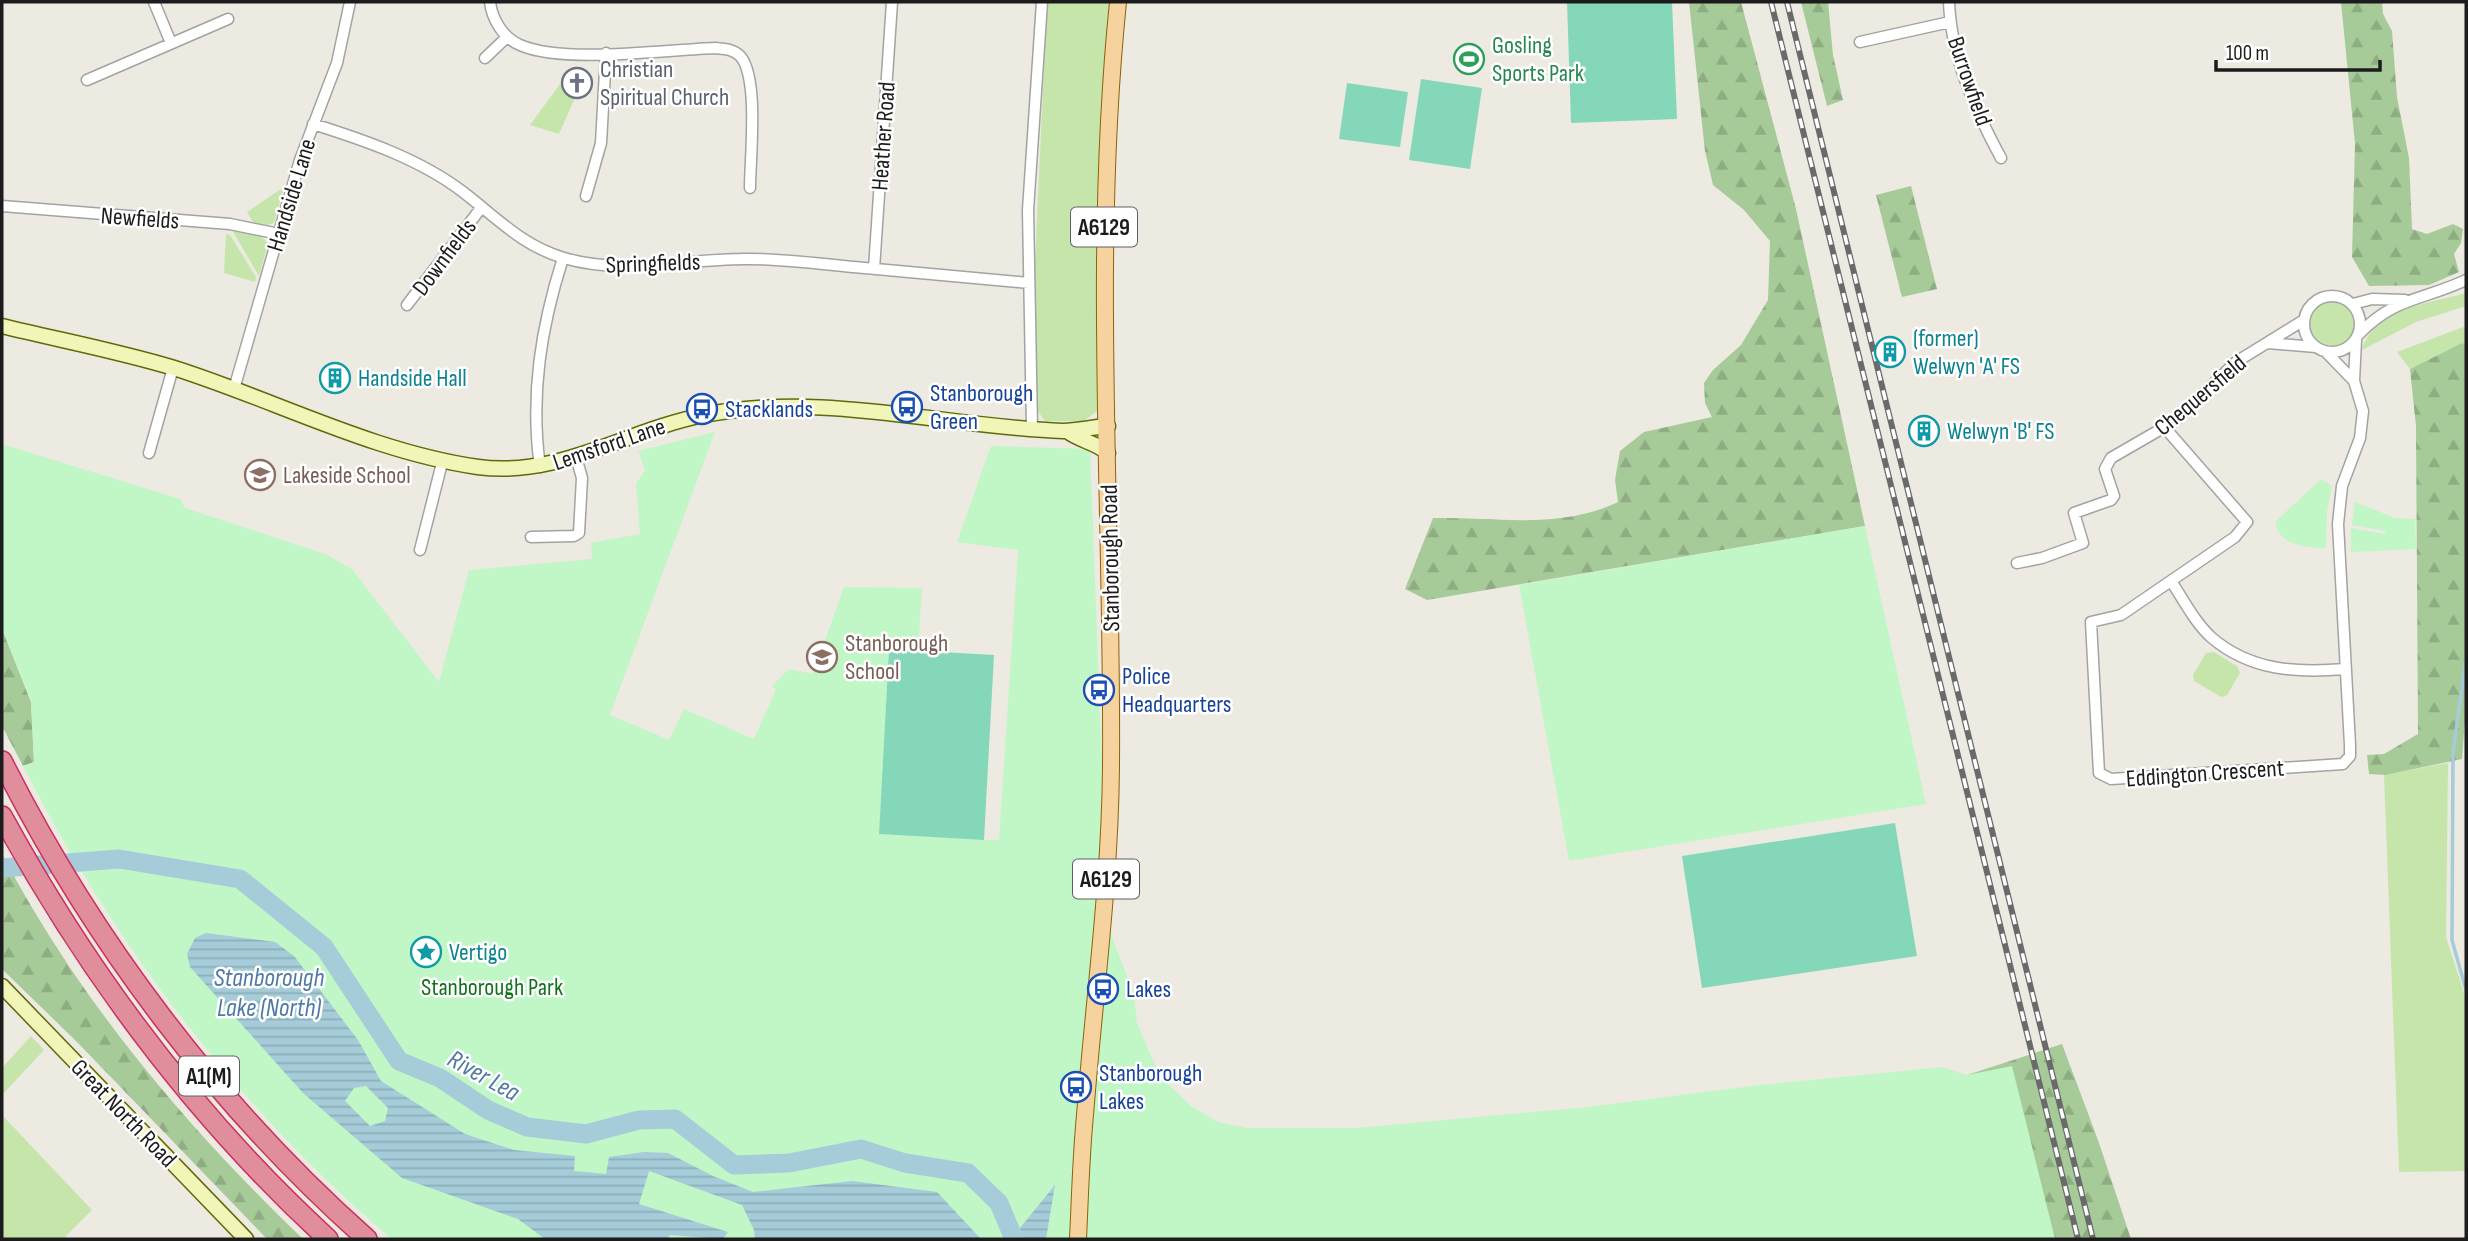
<svg xmlns="http://www.w3.org/2000/svg" width="2468" height="1241" font-family="'Sofia Sans Condensed',sans-serif">
<style>
.grass{fill:#c6e5ab}
.forest{fill:url(#forest-firs)}
.park{fill:#c1f6c6}
.pitch{fill:#84d8b9}
.water{fill:url(#water-rules);fill-rule:evenodd}
.lines{fill:none;stroke-linecap:round;stroke-linejoin:round}
.stream{stroke:#a5ccd8;stroke-width:3.5}
.river{stroke:#a5ccd8;stroke-width:19}
.street-casing{stroke:#a3a3a3;stroke-width:13}
.secondary-casing{stroke:#5f6b0b;stroke-width:17}
.primary-casing{stroke:#8c6309;stroke-width:18}
.highway-casing{stroke:#cd2e61;stroke-width:22}
.street{stroke:#fff;stroke-width:10}
.secondary{stroke:#f1f5b8;stroke-width:14}
.primary{stroke:#f6d29f;stroke-width:16}
.highway{stroke:#e18e9c;stroke-width:19}
.rail-casing{stroke:#6a6a6a;stroke-width:6}
.rail{stroke:#fff;stroke-width:3.5;stroke-dasharray:10;stroke-linecap:butt}
.labels{text-anchor:middle;stroke-width:5;stroke-linejoin:round;paint-order:stroke}
.shield{fill:#fff;stroke:#606060;stroke-width:2}
.shield-label{font-size:23px;font-weight:bold;fill:#1c1c1c}
.leisure-label{font-size:24px;fill:#27864d;stroke:#fff;text-anchor:start}
.worship-label{font-size:24px;fill:#5b616d;stroke:#fff;text-anchor:start}
.street-label{font-size:24px;fill:#1c1c1c;stroke:#fff}
.culture-label{font-size:24px;fill:#0d838f;stroke:#fff;text-anchor:start}
.transit-label{font-size:24px;fill:#164399;stroke:#fff;text-anchor:start}
.education-label{font-size:24px;fill:#785e54;stroke:#fff;text-anchor:start}
.park-label{font-size:24px;fill:#11731b;stroke:#fff}
.water-label{font-size:26px;font-style:italic;fill:#4f79a6;stroke:#fff}
</style>
<defs>
<pattern id="forest-firs" width="22" height="20" patternUnits="userSpaceOnUse" patternTransform="scale(1.75)"><rect width="22" height="20" fill="#a7ca99"/><path d="M5 1l3.5 6h-7zM16 11l3.5 6h-7z" fill="#8fad83"/></pattern>
<pattern id="water-rules" width="6" height="5" patternUnits="userSpaceOnUse" patternTransform="scale(1.75)"><rect width="6" height="5" fill="#a5ccd8"/><path d="M0 2.5h6" fill="none" stroke="#8dafb9"/></pattern>
</defs>
<rect width="100%" height="100%" fill="#edeae2"/>
<path class="grass" d="M1047 2H1110L1097 239V411L1084 421H1045L1037 410 1034 285Z
M560 84 574 100 559 134 530 125Z
M284 187 274 223 267 225 253 222 247 212Z
M232 230 258 234 268 243 259 276Z
M226 234 230 235 256 277 255 282 224 273Z
M2466 293V306L2416 322 2362 350C2374 307 2428 304 2466 293Z
M2310 323a23 23 0 1 1 46 0a23 23 0 1 1-46 0Z
M2466 326V346L2462 343 2410 369 2397 352Z
M2214 652 2237 666 2240 673 2227 695 2221 697 2194 681 2193 675 2206 653Z
M2448 763 2446 937 2466 999V1171L2399 1172 2384 775Z
M31 1036 44 1050 2 1095V1068Z
M2 1115 92 1210 66 1236 68 1239H2Z"/>
<path class="forest" d="M1689 2H1741L1796 209 1865 526 1427 600 1405 589 1433 518C1495 517 1560 530 1618 502L1615 480 1620 451 1644 432 1712 417 1705 403 1704 383 1713 370 1741 345 1768 300 1770 241 1744 210 1713 185 1705 151Z
M1801 2H1828L1833 55 1843 100 1827 106Z
M2341 2H2382L2383 14 2392 31 2397 97 2409 158 2412 229 2427 234 2453 224 2463 229 2461 243 2454 254 2459 272 2429 285 2369 286 2352 257 2355 144Z
M1911 186 1937 289 1902 297 1876 195Z
M2462 343 2466 346V706L2462 759 2385 775 2369 774 2367 755 2384 754 2418 734 2416 426 2410 369Z
M2 629 31 702 34 762 23 766 2 726Z
M2 854C79 1000 184 1125 303 1239H267L77 1042 2 969Z
M2062 1044 2098 1140 2131 1239H2005L1967 1075Z"/>
<path class="park" d="M715 432 610 715 669 740 684 709 754 739 776 690 772 686 789 669 813 674 844 587 922 588 918 651 889 650 879 834 984 840H999L1018 550 957 542 991 446 1090 449 1104 818 1098 901 1134 994 1137 1023 1154 1063 1169 1085 1191 1106 1218 1122 1247 1128H1356L1588 1107 1759 1085 1942 1067 1967 1075 2012 1066 2055 1239H392C238 1109 114 944 23 766L34 762 31 702 2 628V444L180 499 185 508 325 554 352 569 439 682 469 570 592 559 591 543 640 534 636 484 645 470 638 451Z
M2321 479 2332 486 2327 511 2326 548C2307 548 2279 546 2275 522Z
M2355 502 2395 518 2415 519 2416 549 2351 552V528L2385 534V531L2352 525Z
M1865 526 1926 804 1569 861 1519 585Z"/>
<path class="pitch" d="M1567 2H1672L1677 119 1571 123Z
M1421 79 1482 88 1470 169 1409 160Z
M1347 83 1408 92 1400 147 1339 139Z
M889 649 994 655 984 840 879 834Z
M1895 823 1917 956 1702 988 1682 856Z"/>
<path class="water" d="M206 933 275 942 294 956 358 1040 381 1081 465 1134 514 1150 575 1156 574 1171 606 1174 609 1157 644 1152 668 1153 713 1176 753 1192 852 1181 937 1192 981 1239H755L754 1230 742 1205 649 1171 639 1204 728 1232 723 1239 670 1235 667 1239H545L518 1219 402 1178 303 1093 190 967 187 954 195 938ZM366 1086 388 1108 385 1121 370 1126 345 1101 354 1088Z
M1055 1185 1046 1239H1024L1020 1228Z"/>
<g class="lines">
<path class="stream" d="M2466 659 2453 753 2452 940 2466 990"/>
<path class="river" d="M2 868 119 859 240 879 324 947 399 1061 440 1078 488 1110 527 1127 586 1134 639 1120 675 1119 734 1165 789 1163 861 1149 905 1163 968 1173 999 1203 1014 1239"/>
<g class="street-casing">
<path id="street" d="M154 2 171 43
M490 2C492 19 503 38 520 45 563 64 665 50 715 48 725 49 734 49 741 57 759 80 750 158 750 188
M1949 2C1951 57 1975 110 2001 158
M1860 42 1950 22
M485 58 507 37
M87 80 228 19
M313 124C364 140 420 159 463 192 496 217 522 246 564 258 625 276 686 258 749 259 791 259 833 266 876 269 927 274 978 278 1029 283
M586 196 601 143 606 53
M2 206 230 224 279 234
M874 269 892 2
M2304 324a28 28 0 1 1 56 0a28 28 0 1 1-56 0Z
M2353 304 2372 299 2405 300
M407 305 481 208
M2359 334C2394 297 2424 300 2466 280
M2268 343 2316 347
M2354 381 2356 340
M234 389 300 160 337 63 350 2
M1032 428 1028 210 1042 2
M2166 429 2247 522 2235 537 2121 615 2091 622 2099 773 2111 779 2343 764 2350 756V745L2338 524 2342 486 2360 438 2363 411 2354 381 2325 351
M149 453 173 368
M540 467C530 395 541 327 563 258
M531 537 574 536 579 533 582 478 576 457
M420 550 443 459
M2017 563 2042 558 2083 543 2074 513 2111 500 2114 496 2105 469 2111 458 2175 421 2236 362 2304 320
M2171 581C2183 599 2195 623 2212 638 2251 671 2297 673 2345 669"/>
</g>
<g class="secondary-casing">
<path id="secondary" d="M2 326C59 340 118 351 174 368 275 400 373 452 478 467 559 478 627 430 704 415 824 391 943 427 1063 431 1077 431 1093 427 1108 426
M1067 431C1080 441 1095 442 1108 453
M2 986 246 1239"/>
</g>
<g class="primary-casing">
<path id="primary" d="M1078 1239C1080 1198 1081 1156 1085 1115 1094 999 1110 884 1111 767 1113 512 1092 256 1118 2"/>
</g>
<g class="highway-casing">
<path id="highway" d="M2 761C92 940 217 1106 367 1239
M2 816C88 973 196 1118 328 1239"/>
</g>
<use href="#street" class="street"/>
<use href="#secondary" class="secondary"/>
<use href="#primary" class="primary"/>
<use href="#highway" class="highway"/>
<g class="rail-casing">
<path id="rail" d="M1771 2 2078 1239
M1787 2 2093 1239"/>
</g>
<use href="#rail" class="rail"/>
</g>
<defs>
<g id="stadium-ring" transform="scale(1.575)"><circle r="9.5" fill="#fff" stroke="#2e9e5b" stroke-width="1.5"/><path d="M0-5a6.5 5 0 1 0 0 10a6.5 5 0 1 0 0-10ZM-3.5-1.8h7v3.6h-7Z" fill="#2e9e5b"/></g>
<g id="church-ring" transform="scale(1.575)"><circle r="9.5" fill="#fff" stroke="#6b7280" stroke-width="1.5"/><path d="M-1.2-6h2.4v3.5h3.3v2.4h-3.3V6h-2.4V-.1h-3.3v-2.4h3.3Z" fill="#6b7280"/></g>
<g id="building-ring" transform="scale(1.575)"><circle r="9.5" fill="#fff" stroke="#0f9aa8" stroke-width="1.5"/><path d="M-4-6H4V6H1V3H-1V6H-4ZM-2.5-4.3h1.7v1.8h-1.7ZM.8-4.3h1.7v1.8H.8ZM-2.5-1h1.7V.8h-1.7ZM.8-1h1.7V.8H.8Z" fill="#0f9aa8"/></g>
<g id="bus-ring" transform="scale(1.575)"><circle r="9.5" fill="#fff" stroke="#1a4fb4" stroke-width="1.5"/><path d="M-5-6H5V4H4V6H2V4H-2V6H-4V4H-5ZM-3.5-4V0h7V-4ZM-3.5 1.2v1.5H-2V1.2ZM2 1.2v1.5H3.5V1.2Z" fill="#1a4fb4"/></g>
<g id="school-ring" transform="scale(1.575)"><circle r="9.5" fill="#fff" stroke="#8d6e63" stroke-width="1.5"/><path d="M0-5L7-2L0 1L-7-2ZM-4 1L0 2.5L4 1V4Q0 6-4 4Z" fill="#8d6e63"/></g>
<g id="sight-ring" transform="scale(1.575)"><circle r="9.5" fill="#fff" stroke="#0f9aa8" stroke-width="1.5"/><path d="M0-6L1.8-2.2L6-1.7L2.9 1.2L3.7 5.4L0 3.3L-3.7 5.4L-2.9 1.2L-6-1.7L-1.8-2.2Z" fill="#0f9aa8"/></g>
</defs>
<g fill-rule="evenodd">
<use href="#stadium-ring" x="1469" y="59"/>
<use href="#church-ring" x="577" y="83"/>
<use href="#building-ring" x="1890" y="352"/>
<use href="#building-ring" x="335" y="378"/>
<use href="#bus-ring" x="907" y="407"/>
<use href="#bus-ring" x="702" y="409"/>
<use href="#building-ring" x="1924" y="431"/>
<use href="#school-ring" x="260" y="475"/>
<use href="#school-ring" x="822" y="657"/>
<use href="#bus-ring" x="1099" y="690"/>
<use href="#sight-ring" x="426" y="952"/>
<use href="#bus-ring" x="1103" y="989"/>
<use href="#bus-ring" x="1076" y="1087"/>
</g>
<g class="labels">
<g class="shield">
<rect x="1071" y="207.5" width="66" height="39" rx="5"/>
<rect x="1073" y="859.5" width="66" height="39" rx="5"/>
<rect x="179" y="1056.5" width="60" height="39" rx="5"/>
</g>
<g class="shield-label">
<text x="1104" y="235">A6129</text>
<text x="1106" y="887">A6129</text>
<text x="209" y="1084">A1(M)</text>
</g>
<g class="leisure-label">
<text x="1492" y="53">Gosling<tspan x="1492" dy="28">Sports Park</tspan></text>
</g>
<g class="worship-label">
<text x="600" y="77">Christian<tspan x="600" dy="28">Spiritual Church</tspan></text>
</g>
<g class="street-label">
<text transform="translate(1970 81) rotate(71)" y="8">Burrowfield</text>
<text transform="translate(883 136) rotate(-86)" y="8">Heather Road</text>
<text transform="translate(291 195) rotate(-73)" y="8">Handside Lane</text>
<text transform="translate(140 218) rotate(4)" y="8">Newfields</text>
<text transform="translate(444 257) rotate(-53)" y="8">Downfields</text>
<text transform="translate(653 263) rotate(-2)" y="8">Springfields</text>
<text transform="translate(2200 395) rotate(-40)" y="8">Chequersfield</text>
<text transform="translate(609 444) rotate(-19)" y="8">Lemsford Lane</text>
<text transform="translate(1110 558) rotate(-91)" y="8">Stanborough Road</text>
<text transform="translate(2205 773) rotate(-4)" y="8">Eddington Crescent</text>
<text transform="translate(124 1113) rotate(46)" y="8">Great North Road</text>
</g>
<g class="culture-label">
<text x="1913" y="346">(former)<tspan x="1913" dy="28">Welwyn 'A' FS</tspan></text>
<text x="358" y="386">Handside Hall</text>
<text x="1947" y="439">Welwyn 'B' FS</text>
<text x="449" y="960">Vertigo</text>
</g>
<g class="transit-label">
<text x="930" y="401">Stanborough<tspan x="930" dy="28">Green</tspan></text>
<text x="725" y="417">Stacklands</text>
<text x="1122" y="684">Police<tspan x="1122" dy="28">Headquarters</tspan></text>
<text x="1126" y="997">Lakes</text>
<text x="1099" y="1081">Stanborough<tspan x="1099" dy="28">Lakes</tspan></text>
</g>
<g class="education-label">
<text x="283" y="483">Lakeside School</text>
<text x="845" y="651">Stanborough<tspan x="845" dy="28">School</tspan></text>
</g>
<g class="park-label">
<text x="492" y="995">Stanborough Park</text>
</g>
<g class="water-label">
<text x="269" y="986">Stanborough<tspan x="269" dy="30">Lake (North)</tspan></text>
<text transform="translate(484 1075) rotate(29)" y="9">River Lea</text>
</g>
</g>
<rect width="2468" height="1241" fill="none" stroke="#1c1c1c" stroke-width="7"/>
<path d="M2216 60v10h164v-10" fill="none" stroke="#1c1c1c" stroke-width="3.5"/>
<text x="2226" y="60" font-size="21" fill="#1c1c1c" stroke="#ffffff" stroke-width="5" paint-order="stroke">100 m</text>
</svg>
